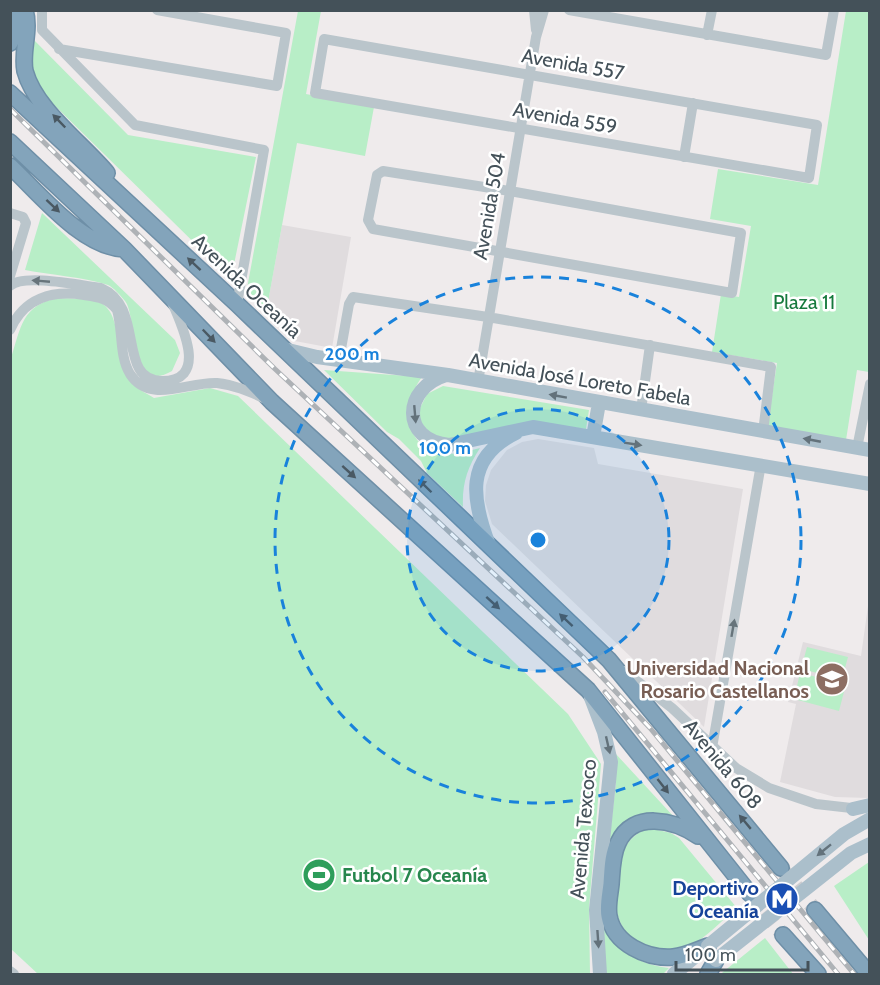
<svg xmlns="http://www.w3.org/2000/svg" width="880" height="985" font-family="Cabin,sans-serif">
<style>
.education{fill:#e0dcde}
.green{fill:#b8eec7}
.lines{fill:none;stroke-linecap:round;stroke-linejoin:round}
.highway-tunnel{stroke:#cdcccf;stroke-width:15;stroke-dasharray:15 8;stroke-linecap:butt}
.highway-casing{stroke:#6e8fa7;stroke-width:18}
.minor{stroke:#bac5cb;stroke-width:10}
.major{stroke:#abbfcb;stroke-width:14}
.highway{stroke:#83a4bb;stroke-width:15}
.rail-casing{stroke:#aeb2b6;stroke-width:5}
.rail{stroke:#fff;stroke-width:3;stroke-dasharray:9;stroke-linecap:butt}
.major-bridge{stroke:#abbfcb;stroke-width:14}
.oneway{fill:#4a5963}
.oneway2{fill:#67747b}
.oneway3{fill:#63727b}
.ring{fill:none;stroke:#1982db;stroke-width:3;stroke-dasharray:10 8}
.labels{text-anchor:middle;stroke-width:5;stroke-linejoin:round;paint-order:stroke}
.street-label{font-size:20px;fill:#445159;stroke:#fff}
.park-label{font-size:20px;fill:#16793d;stroke:#fff}
.education-label{font-size:20px;font-weight:bold;fill:#785e54;stroke:#fff;text-anchor:end}
.leisure-label{font-size:20px;font-weight:bold;fill:#27864d;stroke:#fff;text-anchor:start}
.transit-label{font-size:20px;font-weight:bold;fill:#164399;stroke:#fff;text-anchor:end}
.centre{fill:#1982db;stroke:#fff;stroke-width:3}
.ring-label{font-size:18px;text-anchor:middle;font-weight:bold;fill:#1982db;stroke:#fff;stroke-width:5;stroke-linejoin:round;paint-order:stroke}
</style>
<rect width="100%" height="100%" fill="#efebec"/>
<path class="education" d="M282 225 351 237 332 348 295 341 266 313Z
M538 439 594 448 598 464 743 489 704 727 492 524 485 501 486 485 491 470 507 450 522 442Z
M869 599V798L835 797 780 782 796 704 788 702 803 642 861 656Z"/>
<path class="green" d="M298 11H321L306 94 374 107 365 156 297 143 266 313 246 294Z
M846 11H869V372L857 370 846 440 767 428 777 363 712 352 721 294 739 297 751 226 710 219 718 169 818 185Z
M32 38 128 135 256 157 231 279 41 92 30 61Z
M42 213 175 340 180 353 172 371C127 397 138 317 125 301 121 296 113 287 108 285 84 277 50 275 25 270Z
M58 298C70 299 88 297 99 302 125 313 113 365 134 385 139 390 148 394 154 398L210 388 238 396 568 714 601 764 589 908 590 974H38L11 949V358C21 327 22 305 58 298Z
M324 370 422 377C403 401 403 446 439 453 452 456 467 451 480 448 467 468 462 484 463 507L427 473 421 461 399 439 387 432Z
M443 386 589 410 586 429 541 423 447 439 429 434 419 419V410L427 394Z
M807 647 848 657 842 679 801 669Z
M800 673 846 684 839 711 794 699Z
M615 753 674 817H644L607 860 616 782Z
M649 828 671 833 679 838 737 908C722 920 707 937 690 946 662 959 626 945 618 916 614 903 616 891 618 879 621 855 624 837 649 828Z
M869 862V940L834 886Z
M601 913C619 947 629 963 669 968L663 974H606Z
M765 938 793 974H721L723 972Z"/>
<g class="lines">
<path class="highway-tunnel" d="M781 868 815 910
M750 894 783 935"/>
<g class="highway-casing">
<path id="highway" d="M25 10C31 31 21 51 25 71 35 109 82 143 107 173
M10 43 17 28 13 10
M10 93 237 304 609 660 781 868
M10 142 124 249 272 402 588 690 750 894
M10 166C40 194 82 247 124 249
M698 836C674 820 633 810 618 843 612 855 612 871 611 884 610 894 607 906 609 916 614 944 647 959 673 957 685 956 697 950 708 946
M815 910 869 974
M783 935 818 974
M708 974 716 960"/>
</g>
<path class="minor" d="M42 10V30L135 125 264 150 237 304
M534 10 536 30
M569 10 826 55 834 10
M707 35 712 10
M324 39 817 125 809 178 315 93Z
M59 49 277 86 286 33 157 10
M684 157 693 103
M383 171 510 191 741 233 732 293 373 229 368 220 377 175Z
M10 213 23 217 26 223 10 276
M10 286C23 273 83 286 101 288 146 307 116 381 162 381 210 381 181 324 172 302
M10 330C24 298 52 290 84 295 98 297 108 298 117 310 123 330 119 356 130 374 150 405 189 381 217 383 235 385 250 392 266 399
M339 360 349 304 353 297 488 317 771 367 763 432
M478 382 536 37 544 10
M641 410 650 345
M857 448 870 384
M624 671 672 708 736 768 769 788 816 804 860 809
M712 748 761 464
M10 971 14 974"/>
<path class="major" d="M284 349 317 357 448 375 870 450
M446 375C403 388 400 440 449 445L533 427 870 484
M593 437 599 403
M489 545C472 500 464 458 516 433
M591 698 604 732 611 762 596 910 600 974
M853 809 870 805
M674 974 704 949"/>
<use href="#highway" class="highway"/>
<g class="rail-casing">
<path id="rail" d="M10 109 275 369 583 657 650 728 854 974
M605 692 838 974"/>
</g>
<use href="#rail" class="rail"/>
<path class="major-bridge" d="M708 946 844 834 870 819
M716 960 851 853 870 844"/>
</g>
<defs><path id="oneway-solid" d="M-6-.8H1V-3.2L6.5 0L1 3.2V.8H-6Z" transform="scale(1.5)"/></defs>
<g class="oneway">
<use href="#oneway-solid" transform="translate(59 121) rotate(-134)"/>
<use href="#oneway-solid" transform="translate(53 206) rotate(43)"/>
<use href="#oneway-solid" transform="translate(194 264) rotate(-137)"/>
<use href="#oneway-solid" transform="translate(209 336) rotate(46)"/>
<use href="#oneway-solid" transform="translate(349 472) rotate(42)"/>
<use href="#oneway-solid" transform="translate(425 486) rotate(-136)"/>
<use href="#oneway-solid" transform="translate(493 603) rotate(42)"/>
<use href="#oneway-solid" transform="translate(566 620) rotate(-137)"/>
<use href="#oneway-solid" transform="translate(663 786) rotate(52)"/>
<use href="#oneway-solid" transform="translate(745 822) rotate(-130)"/>
</g>
<g class="oneway2">
<use href="#oneway-solid" transform="translate(41 281) rotate(-175)"/>
<use href="#oneway-solid" transform="translate(733 628) rotate(-80)"/>
</g>
<g class="oneway3">
<use href="#oneway-solid" transform="translate(558 396) rotate(-170)"/>
<use href="#oneway-solid" transform="translate(415 414) rotate(85)"/>
<use href="#oneway-solid" transform="translate(812 440) rotate(-169)"/>
<use href="#oneway-solid" transform="translate(633 444) rotate(9)"/>
<use href="#oneway-solid" transform="translate(608 745) rotate(77)"/>
<use href="#oneway-solid" transform="translate(824 850) rotate(141)"/>
<use href="#oneway-solid" transform="translate(598 939) rotate(86)"/>
</g>
<circle cx="538" cy="540" r="131" fill="#1982db" fill-opacity=".12"/>
<g class="ring">
<circle cx="538" cy="540" r="131"/>
<circle cx="538" cy="540" r="263"/>
</g>
<defs>
<g id="university-disc" transform="scale(1.725)"><circle r="9.5" fill="#8d6e63" stroke="#fff"/><path d="M0-5L7-2L0 1L-7-2ZM-4 1L0 2.5L4 1V4Q0 6-4 4Z" fill="#fff"/></g>
<g id="stadium-disc" transform="scale(1.725)"><circle r="9.5" fill="#2e9e5b" stroke="#fff"/><path d="M0-5a6.5 5 0 1 0 0 10a6.5 5 0 1 0 0-10ZM-3.5-1.8h7v3.6h-7Z" fill="#fff"/></g>
<g id="metro-disc" transform="scale(1.725)"><circle r="9.5" fill="#1a4fb4" stroke="#fff"/><path d="M-5.5 5V-5H-3L0 0L3-5H5.5V5H3V-.5L0 4L-3-.5V5Z" fill="#fff"/></g>
</defs>
<g fill-rule="evenodd">
<use href="#university-disc" x="832" y="679"/>
<use href="#stadium-disc" x="319" y="875"/>
<use href="#metro-disc" x="782" y="899"/>
</g>
<g class="labels">
<g class="street-label">
<text transform="translate(573 64) rotate(10)" y="7">Avenida 557</text>
<text transform="translate(565 118) rotate(10)" y="7">Avenida 559</text>
<text transform="translate(489 206) rotate(-80)" y="7">Avenida 504</text>
<text transform="translate(247 286) rotate(43)" y="7">Avenida Oceanía</text>
<text transform="translate(580 379) rotate(10)" y="7">Avenida José Loreto Fabela</text>
<text transform="translate(723 764) rotate(50)" y="7">Avenida 608</text>
<text transform="translate(583 829) rotate(-85)" y="7">Avenida Texcoco</text>
</g>
<g class="park-label">
<text x="804" y="309">Plaza 11</text>
</g>
<g class="education-label">
<text x="809" y="675">Universidad Nacional<tspan x="809" dy="23">Rosario Castellanos</tspan></text>
</g>
<g class="leisure-label">
<text x="342" y="882">Futbol 7 Oceanía</text>
</g>
<g class="transit-label">
<text x="759" y="895">Deportivo<tspan x="759" dy="23">Oceanía</tspan></text>
</g>
</g>
<circle cx="538" cy="540" r="9" class="centre"/>
<g class="ring-label">
<text x="352" y="360">200 m</text>
<text x="445" y="454">100 m</text>
</g>
<rect width="880" height="985" fill="none" stroke="#445159" stroke-width="24"/>
<path d="M676 961v9h132v-9" fill="none" stroke="#445159" stroke-width="3"/>
<text x="685" y="961" font-size="18" fill="#445159" stroke="#ffffff" stroke-width="4.5" paint-order="stroke">100 m</text>
</svg>
